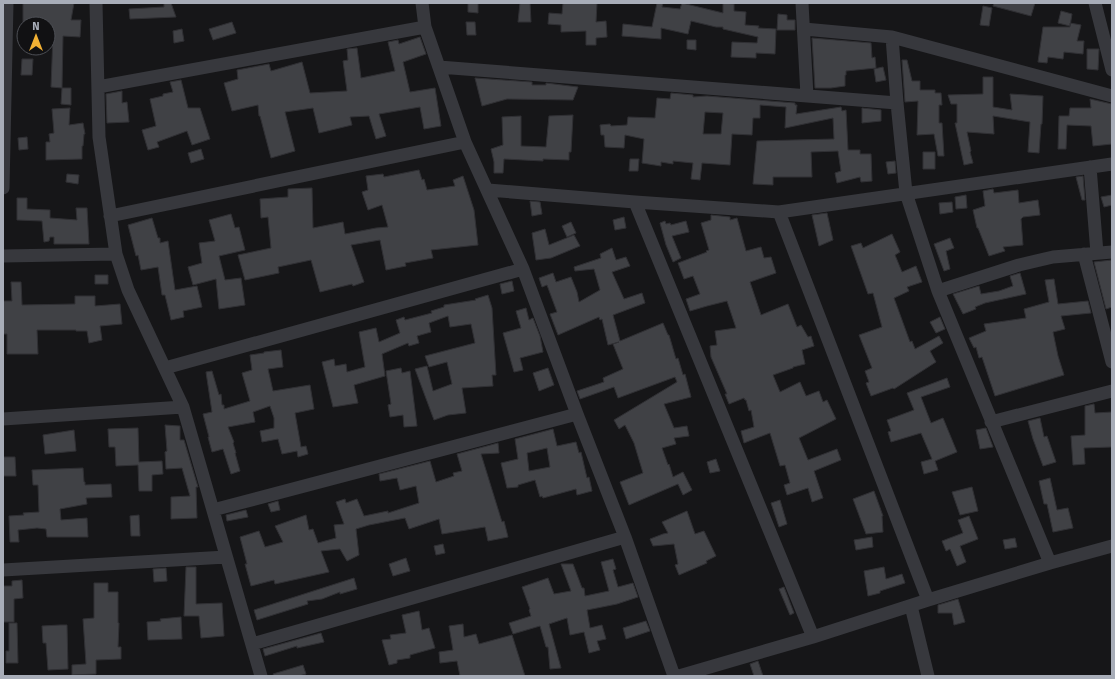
<svg xmlns="http://www.w3.org/2000/svg" width="1115" height="679" font-family="'Fira Sans',sans-serif">
<style>
.building{fill:#404145;stroke:#303034;fill-rule:evenodd}
.lines{fill:none;stroke-linecap:round;stroke-linejoin:round}
.street{stroke:#37383d;stroke-width:13}
</style>
<rect width="100%" height="100%" fill="#161618"/>
<path class="building" d="M23 3H74L71 20H81L80 37 63 36 62 88 51 87 53 35H49V24H23Z
M164 3H171L176 17 130 19 129 9 164 7Z
M468 3H478V13L468 12Z
M520 3H530L531 22H518Z
M563 3H597L596 22 606 21 607 37 596 38V45H586V31L561 32V25L548 24 549 13 562 14Z
M657 3H663L662 7 680 9 682 3 723 13V3L734 4V11L746 12 745 25 759 26 758 28 776 29 775 54 756 53V58L731 57 732 42 757 43 758 37 723 29V27H716L691 21 688 34 661 28V39L622 36 623 24 652 27Z
M994 3H1035L1031 16 993 6Z
M983 6 992 8 989 26 980 25Z
M1061 11 1072 14 1070 26 1058 23Z
M778 14 787 15V20H795V30H777Z
M232 22 236 33 213 40 209 29Z
M466 22H475L476 35H467Z
M1070 23 1081 25 1077 41H1084L1083 54 1064 52 1063 59 1048 57 1047 63 1038 62 1043 27H1070Z
M182 29 184 41 174 43 173 31Z
M420 37 426 54 403 62 410 92 435 88 441 126 424 129 420 107 379 114 386 136 376 139 369 116 350 117 352 125 319 133 313 108 285 112 295 151 271 158 260 116H259L258 105 232 111 224 83 238 79 237 70 269 64 271 71 302 62 310 93 347 91 343 61 348 60 347 49 357 48 361 78 395 71 388 42 398 40 399 44Z
M812 38 871 43 872 58 875 57 876 68 846 71V75H845V86L831 88H815Z
M687 40H696V50L687 49Z
M1087 49H1099L1098 70 1087 69Z
M22 59H33L32 75H21Z
M902 60H907L912 81H920V90H935V93H941L942 105H939V123H942L944 156H938L934 134 917 135 918 101 905 102Z
M883 67 886 80 876 82 874 69Z
M983 77H993V107L1012 110 1010 94 1043 96 1042 124H1041L1039 153 1028 152 1030 122 993 116 994 134 967 132 971 151 970 152 973 163 964 165 955 123H957V104H951L948 95 983 94Z
M475 78 532 82V85H546V83L578 87 573 100 507 99 482 106Z
M181 80 188 108H200L210 139 192 145 187 131 157 142 159 147 148 150 142 130 156 126 150 99 163 96V94L173 92 170 82Z
M62 88H71V105L61 104Z
M122 91V103L127 102 129 122 107 123 106 94Z
M671 93 693 95V97L707 96 795 103V105H797L796 114 841 107 842 111 846 110 848 150H860V154H871L872 181 861 182 860 177 837 183 835 173 841 171 838 151 811 152 812 177H773V185L753 184 757 141 834 139 833 118 785 128 786 107 760 105V118H753L752 135 732 134 730 165 702 163 700 180 691 179 693 163 673 161V164L661 162V166L642 163 644 139 625 135 624 148 605 147 604 135H601L600 125 610 124 611 126 627 125 628 117 655 118 657 98 670 99ZM705 112 723 113 721 134H703Z
M1090 99 1112 104V144L1093 146 1091 126 1067 125 1066 149H1058L1059 116H1069L1070 108H1091Z
M70 108 69 125 83 123 85 134H84L83 146H82V159L46 160V142H50L49 134 54 133 52 109Z
M862 108 881 110V121L862 123Z
M573 115 571 152H569V160L543 159V161L504 159 503 173H494V162L491 149 503 145 502 117 521 116V146L546 147 549 116Z
M27 137 28 149 19 150 18 138Z
M201 149 204 159 191 163 188 153Z
M923 152H935V169H923Z
M630 159H639L638 171H629Z
M895 161 896 173 888 174 886 162Z
M419 170 422 180 424 179 427 190 455 186 453 180 463 176 474 210 478 245 431 250 433 258 405 263 406 266 386 270 380 240 351 245 364 282 353 286 352 284 320 292 311 260 278 267 279 273 245 280 238 255 271 248 268 217 261 218 260 199 288 197V189L312 188 313 228 343 222 345 234 376 228 388 227 382 205 368 210 362 192 368 190 366 176 383 174 384 177Z
M67 174 79 175 78 184 66 182Z
M1083 176 1085 200H1082L1076 177Z
M993 189 994 193 1018 190 1019 203 1038 200 1040 215 1023 217 1021 219 1023 245 1003 247 1005 251 989 256 978 228H977L973 210 985 206 983 191Z
M966 195 967 208 956 209 955 197Z
M1112 195V205L1104 207 1101 197Z
M17 198H27V209L50 210V218L77 220 76 208H87L89 244H54V237H50L49 241 44 242 42 221 17 220Z
M530 201 540 202 542 214 532 216Z
M952 202 953 212 940 214 939 203Z
M827 213 833 240 819 246 812 215Z
M231 214 235 228 239 227 245 250 219 256 225 280 241 278 245 305 219 309 216 279 193 285 188 267 202 263 199 243 215 241 209 220Z
M711 215 730 217V220L737 218 746 251 761 247 764 258 771 257 776 273 750 282 761 315 788 304 797 327 801 325 808 337 811 336 814 346 802 350 805 364 793 367V368L773 375 780 392 800 382 806 396 819 391 823 402 827 400 836 419 799 438 808 460 837 449 841 460 814 471 823 498 812 502 808 488 787 495 784 485 790 483 785 465 780 466 770 433 744 443 741 431 754 427 751 410 749 411 746 400H745L744 398 729 404 725 394H727L711 357 710 346 717 345 715 331 736 328 727 301 707 306 690 311 686 299 700 294 693 276 684 279 678 263 707 252 706 251 709 250 701 223 711 220Z
M624 217 626 228 615 230 613 220Z
M152 218 158 238H160V243L168 241 175 290 197 286 202 307 183 311 184 317 171 320 165 295H162L158 267 141 270 138 255 136 256 128 225Z
M665 221 666 224 670 223 671 225 686 221 689 232 672 236 681 258 673 262 666 245 660 223Z
M571 222 576 233 567 237 562 226Z
M545 229 549 245 574 235 580 246 551 258 536 260 532 233Z
M892 234 900 252 895 255 902 272 916 266 922 282 907 287 909 291 894 298 910 342 912 341 915 349 939 336 943 343 930 351 936 362 894 389 893 388 871 396 866 383 869 382 865 371 872 368 859 335 882 327 873 293 868 294 851 246 861 243 863 248Z
M950 238 954 248 946 251 950 269 944 271 934 244Z
M612 248 616 260 626 257 630 266 612 272 624 299 642 293 645 303 613 315 620 341 663 323 668 335H669L676 359 678 358 683 375 685 374 691 397 664 404 674 428 687 426 689 436 674 438 676 444 662 448 668 465 669 464 673 477 683 472 692 490 683 495 678 484 629 505 620 482 643 473 634 443 625 425 619 429 614 420 677 382 675 377 618 398 614 387 580 399 577 391 604 382 603 378 623 369 613 344 619 342 608 345 602 319 600 320 599 317 558 335 550 314 557 312 547 285 542 287 539 278 553 273 556 282 571 277 577 292 579 302 600 290 594 269 575 271 574 267 601 258 600 254Z
M1112 260V307L1106 309 1094 262Z
M1020 273 1026 294 985 303 975 307 976 309 963 314 953 294 979 286 981 294 999 291 1013 286 1010 276Z
M95 275H108V284H95Z
M1054 279 1058 304 1088 301 1091 313 1061 316 1065 329 1053 332 1058 356 1064 375 995 396 982 357 979 358 976 347 974 348 969 338 986 331 984 324 1026 318 1024 309 1049 302 1045 280Z
M512 281 514 291 502 294 500 284Z
M11 282H21L22 305 75 304V296H95V306L120 304 122 324 100 326 102 340 89 343 87 331H76V330H37L38 354H7V334H3V301H12Z
M488 295 492 308 496 375H492L493 386 462 388 466 413 448 415 434 420 415 369 427 366 433 391 452 384 447 362 429 367 425 356 475 343 471 324 450 327 448 316 429 323 431 332 417 336 419 343 409 346 408 343 382 354 385 376 354 385 358 403 333 407 322 362 334 359 335 366 346 364 347 372 365 367 359 332 376 328 379 342 400 333 396 320 404 317 405 320 432 313 431 311 444 307V305L476 300 475 299Z
M526 308 529 320 533 318 540 336 543 352 520 358 523 370 514 372 503 333 521 328 516 311Z
M940 317 945 329 936 333 930 322Z
M281 350 283 367 268 369 273 391 310 385 314 409 295 413 301 447 306 446 308 454 298 457 297 451 282 454 278 439 262 442 260 431 274 428V418L270 406 253 412 255 422 228 427 234 442 233 443 236 453H235L240 471 231 474 223 449 212 452 208 437H209L203 414 212 412 206 372 212 371 219 395 221 394 222 405H224V409L250 401 242 373 252 370 250 355 264 353V352Z
M401 368 402 373 410 371 417 426 404 427 403 415 390 417 388 405 391 404 386 371Z
M548 368 554 385 539 391 533 373Z
M947 378 950 387 921 397 931 423 943 418 957 452 935 461 938 470 924 474 921 462 932 459 921 433 891 442 888 432 891 431 887 420 914 410 907 393Z
M1094 404 1095 413 1112 412V447L1084 448 1085 464 1073 465 1071 436 1085 435V406Z
M1040 418 1044 437 1047 436 1056 462 1043 466 1033 439 1028 421Z
M165 425 180 426V440H184L198 487H196L197 518 171 519V497L190 496 182 468 166 469 165 452 167 451Z
M138 428 139 462 162 461 163 474 152 475V491H139L138 465 116 466 115 447H109L108 429Z
M986 428 993 447 980 449 976 430Z
M553 429 557 446 576 442 579 453 581 452 587 478 589 477 592 491 577 495 576 489 543 498 542 496 540 497 535 480 518 485V487L507 488 501 463 518 459 515 439ZM547 448 550 467 529 471 527 453Z
M74 430 76 451 45 454 43 435Z
M498 443 499 453 481 454 502 522 504 521 508 537 488 541 485 527 442 534 439 519 409 529 405 518 369 525 356 529 359 555 347 561 340 549 321 551 329 572 275 584 274 580 251 586 245 564H247L240 537 259 531 265 547 283 542 275 526 306 515 309 530 313 529 318 543 336 538 334 525 344 524 336 502 345 499 346 503 357 499 364 516 388 511V513L419 503 416 486 400 490 397 478 380 481 379 474 430 461 436 482 454 476 453 473 462 471 457 454Z
M3 457H15L16 476H3Z
M716 459 720 471 710 473 707 462Z
M83 468 84 482H85V485L111 484 112 497 86 498 87 504 60 509 61 520 87 518 88 537H47L46 529 37 528 18 530 19 542H10L9 516 24 515 23 513 39 512 38 485H33L32 470Z
M1050 478 1057 510 1068 508 1073 528 1053 532 1047 504H1044L1039 481Z
M972 487 978 511 960 515 952 492Z
M874 491 883 516H882L883 532 866 534 853 499Z
M780 500 787 524 779 527 771 503Z
M278 501 280 510 271 512 268 504Z
M246 510 248 517 227 521 226 515Z
M687 511 695 534 704 531 716 556 706 561 707 563 679 575 675 565 678 564 674 544 653 546 650 539 663 534 668 533 662 522Z
M139 515 140 536H131L130 516Z
M969 516 978 539 960 546 966 562 957 566 950 549 946 551 942 541 963 533 958 520Z
M872 537 873 547 856 550 854 540Z
M1015 538 1017 547 1005 549 1003 540Z
M443 544 445 553 436 555 434 546Z
M406 558 410 571 393 576 389 564Z
M613 559 616 569 613 570 618 587 633 583 638 597 617 604 587 610 590 628 602 625 606 639 597 641 600 650 589 653 584 632 570 635 567 618 549 624 561 668 550 669 548 647H546L540 626 513 634 509 623 531 616 529 610 530 609 522 587 548 578 554 594 571 591 561 564H573L582 588H584L585 596 609 591 601 562Z
M186 567H196V604L222 603 224 636 201 638 199 616H184Z
M884 567 886 579 902 574 905 583 880 591V593L868 596 864 571Z
M166 568 167 581 154 582 153 569Z
M354 578 357 589 340 594V592L322 599 307 601 308 604 257 620 254 610Z
M22 580 23 598 14 599V622H3V586H12V581Z
M94 583H108V592H118V623H119L118 647H121V659L96 660V674L72 675V665L86 664 83 619 94 618Z
M784 587 794 613 790 615 779 589Z
M958 599 965 622 954 625 952 613H938V605Z
M419 611 422 630 429 628 435 648 410 655V658L397 660V663L389 665 382 640 391 639 390 635 406 633 402 615Z
M181 617 182 639 148 640 147 622 161 621 160 619Z
M646 621 650 631 626 639 623 628Z
M9 623H17L18 663H6V651H9Z
M463 624 464 637 476 634 479 644 512 635 525 676H460L457 661 440 663 439 652 453 650 449 626Z
M60 625H67L68 669 48 670 46 643H43L42 626Z
M321 633 324 642 297 648V646L265 656 263 649Z
M758 661 763 676H754L750 664Z
M303 665 306 674 299 676H274L273 674Z"/>
<g class="lines">
<path class="street" d="M96 3 99 137 116 254 128 290 183 407 261 676
M422 3 425 27 465 142 523 269 577 414 625 537 674 676
M802 3 807 96
M1095 3 1112 70
M804 29 892 37 1112 96
M892 37 897 103 906 193 938 291 1050 563
M439 67 897 103
M98 87 425 27
M1090 167 1097 253
M3 188 7 3
M488 190 635 202 779 212 1112 164
M635 202 813 637
M779 212 928 600
M110 216 465 142
M1084 254 1112 362
M3 256 116 254
M938 291 1019 265 1053 257 1112 252
M165 368 523 269
M3 419 183 407
M991 422 1112 391
M213 510 577 414
M3 570 226 557
M911 606 928 676
M252 644 625 537
M679 676 813 637 928 600 1050 563 1112 546"/>
</g>
<rect width="1115" height="679" fill="none" stroke="#a8adb8" stroke-width="8"/>
<g transform="translate(36 36)"><circle r="19" fill="#111113" stroke="#4d4f55"/>
<path d="M0-3L7 15L0 10L-7 15Z" fill="#f2b134"/>
<text y="-6" font-size="11" font-weight="bold" text-anchor="middle" fill="#a8adb8">N</text>
</g>
</svg>
